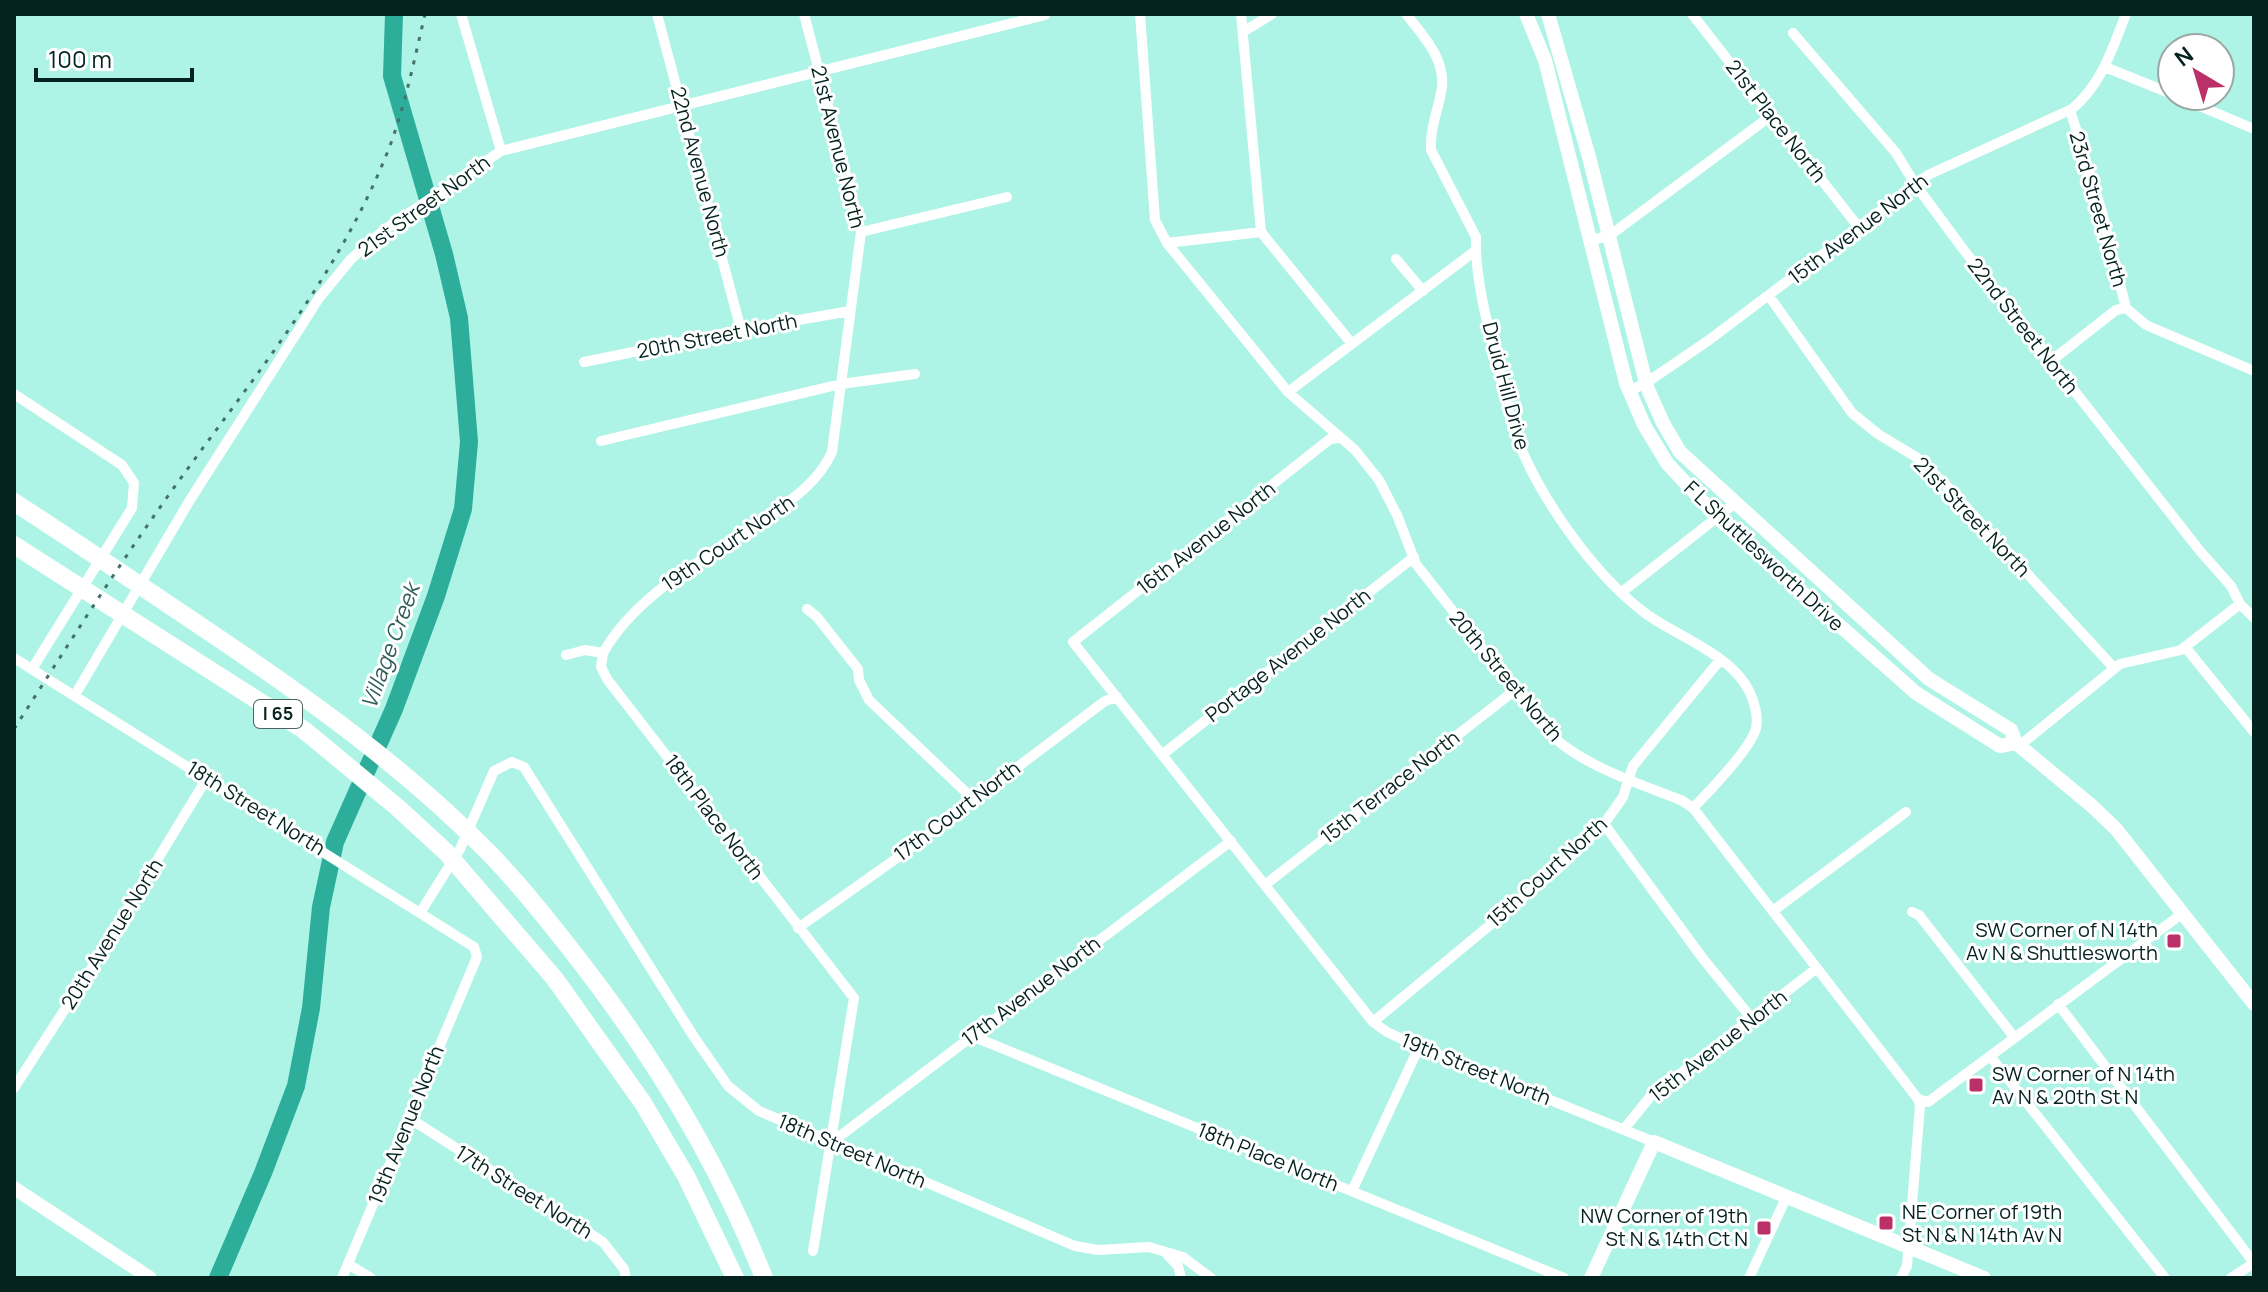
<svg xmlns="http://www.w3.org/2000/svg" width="2268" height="1292" font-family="Manrope,sans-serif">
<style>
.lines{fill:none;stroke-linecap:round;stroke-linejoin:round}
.river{stroke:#2dae9b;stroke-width:18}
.street{stroke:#fff;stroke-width:10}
.secondary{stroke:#fff;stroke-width:14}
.highway{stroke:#fff;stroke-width:18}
.rail{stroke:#44726a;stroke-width:3;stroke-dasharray:4 8;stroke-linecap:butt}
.poi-dot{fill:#bb3069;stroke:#fff;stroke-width:3}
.labels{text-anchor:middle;stroke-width:6;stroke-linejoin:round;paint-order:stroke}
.shield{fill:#fff;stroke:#506562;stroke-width:2}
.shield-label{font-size:18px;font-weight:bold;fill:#05231e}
.street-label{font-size:20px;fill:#05231e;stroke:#fff}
.poi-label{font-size:20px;fill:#05231e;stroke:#fff;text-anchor:end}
.water-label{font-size:22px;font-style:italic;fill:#2d5f56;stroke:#fff}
</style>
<rect width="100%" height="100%" fill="#adf4e6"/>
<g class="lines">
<path class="river" d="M218 1278 263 1173 296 1086 311 1008 321 907 335 842 394 709 436 596 463 509 469 442 459 318 444 254 392 76 394 14"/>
<path class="street" d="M461 14 501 151
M657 14 741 330
M1140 14 1155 220 1167 243 1288 392 1355 450 1379 480 1397 515 1416 564 1547 731C1580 765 1637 783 1681 800L1693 808 1918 1099
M1241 14 1261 232
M1406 14C1424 37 1448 61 1441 93 1437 113 1430 129 1431 150L1476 237C1475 274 1485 315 1494 350 1501 378 1506 406 1515 433 1537 494 1592 573 1645 613 1680 639 1742 657 1754 704 1756 710 1758 721 1756 728 1752 747 1708 793 1693 808
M1692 14 1860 229
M1243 32 1272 14
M1793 33 1896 153 1915 184 1963 249 2200 551 2231 586 2240 604 2254 618
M2105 67 2172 94
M2176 96 2254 129
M2070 110 2102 212 2126 308 2146 325 2254 371
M861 232 1007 197
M1591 240 1609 236 1772 115
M1167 243 1261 232 1352 344
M1396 259 1423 291
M1769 296 1852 413 1878 434 1916 457 1944 483 2114 668
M2051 361 2116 310 2126 308
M584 362 741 330 850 311
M1629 391 1646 383 1709 340 1928 175 2072 109C2102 84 2112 49 2126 14
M1288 392 1475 251
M14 394 122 465 134 483 132 508 32 669
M1340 438 1330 439 1073 642 1373 1022 1387 1032 1419 1047 1654 1142
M601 441 841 384 915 374
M1622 592 1734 504
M807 609 817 617 858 669 859 680 869 700 973 799
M2186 648 2254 732
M603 653C637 593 707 558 763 520 790 501 818 483 832 452L861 232 804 14
M566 655 585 650 603 653 601 667 607 679 854 998 813 1251
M14 658 474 947 477 957 342 1278
M75 695 190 500 319 298 351 259 384 230 501 151 1045 15
M2019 746 2120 664 2181 650 2240 604
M1163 754 1414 557
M1604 824 1704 960 1752 1019
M1266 884 1514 691
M1773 911 1906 812
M1912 912 1919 915 2014 1037
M420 913 460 849 494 771 512 762 524 767 694 1037 728 1086 759 1111 1075 1246 1098 1250 1149 1247 1183 1257 1211 1278
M798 928 897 858 1105 701 1117 697
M2058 1004 2254 1263
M1373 1022 1560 867 1604 824 1623 797 1633 766 1720 660
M972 1036 1564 1278
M1990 1056 2165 1278
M14 1088 89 972 207 778
M1918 1099 1928 1102 2183 913
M409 1118 603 1242 624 1269 626 1278
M1624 1129 1650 1097 1817 968
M832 1142 1231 841
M1352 1191 1419 1047
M1166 1253 1178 1266 1181 1278
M348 1264 371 1278
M1749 1278 1786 1198
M1901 1278 1907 1266 1920 1106 1918 1099
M2231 1278 2254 1263"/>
<path class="secondary" d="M1526 14 1545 60 1626 383 1644 425 1667 463 1718 518 1916 693 2000 746 2016 743
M1548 14 1589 157 1647 387 1663 423 1680 452 1929 679 2011 730 2016 743 2092 806 2116 829 2254 1004
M14 1188 150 1278
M1591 1278 1654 1142 1984 1278"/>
<path class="highway" d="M14 502C79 544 142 587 205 629 306 697 405 767 490 854 522 887 551 924 579 960 655 1058 719 1163 764 1278
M14 545 304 730 397 807 446 852 555 979 643 1103 686 1176 735 1278"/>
<path class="rail" d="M14 729C58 661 101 592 147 526 232 402 337 285 391 143 406 101 415 57 425 14"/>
</g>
<g class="poi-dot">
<rect x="2166" y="933" width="16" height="16" rx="4"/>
<rect x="1968" y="1077" width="16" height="16" rx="4"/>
<rect x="1878" y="1215" width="16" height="16" rx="4"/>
<rect x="1756" y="1220" width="16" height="16" rx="4"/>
</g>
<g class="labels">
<rect class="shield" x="254" y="700" width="48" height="28" rx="6"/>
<g class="shield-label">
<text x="278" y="720">I 65</text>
</g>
<g class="street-label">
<text transform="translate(1776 121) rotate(52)" y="7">21st Place North</text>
<text transform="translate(838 147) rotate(76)" y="7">21st Avenue North</text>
<text transform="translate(700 172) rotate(75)" y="7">22nd Avenue North</text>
<text transform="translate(424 206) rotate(-36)" y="7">21st Street North</text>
<text transform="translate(2098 209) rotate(74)" y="7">23rd Street North</text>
<text transform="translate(1858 229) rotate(-37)" y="7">15th Avenue North</text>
<text transform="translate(2023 326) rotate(52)" y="7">22nd Street North</text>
<text transform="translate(717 336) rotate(-11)" y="7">20th Street North</text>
<text transform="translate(1506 386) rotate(75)" y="7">Druid Hill Drive</text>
<text transform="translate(1972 517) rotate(46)" y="7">21st Street North</text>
<text transform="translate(1206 538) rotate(-38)" y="7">16th Avenue North</text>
<text transform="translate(728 543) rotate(-34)" y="7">19th Court North</text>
<text transform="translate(1764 556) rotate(43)" y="7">F L Shuttlesworth Drive</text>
<text transform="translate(1288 655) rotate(-38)" y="7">Portage Avenue North</text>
<text transform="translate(1506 676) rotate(50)" y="7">20th Street North</text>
<text transform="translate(1390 787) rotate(-38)" y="7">15th Terrace North</text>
<text transform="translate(256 808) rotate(32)" y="7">18th Street North</text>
<text transform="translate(957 811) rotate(-37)" y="7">17th Court North</text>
<text transform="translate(714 817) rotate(53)" y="7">18th Place North</text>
<text transform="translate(1547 872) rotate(-42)" y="7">15th Court North</text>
<text transform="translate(112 934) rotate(-58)" y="7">20th Avenue North</text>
<text transform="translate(1031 991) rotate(-37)" y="7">17th Avenue North</text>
<text transform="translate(1718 1046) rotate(-38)" y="7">15th Avenue North</text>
<text transform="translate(1476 1069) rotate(22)" y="7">19th Street North</text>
<text transform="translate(406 1125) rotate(-68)" y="7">19th Avenue North</text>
<text transform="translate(852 1151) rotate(23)" y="7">18th Street North</text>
<text transform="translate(1268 1157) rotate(22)" y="7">18th Place North</text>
<text transform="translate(524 1192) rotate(32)" y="7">17th Street North</text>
</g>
<g class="poi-label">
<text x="2158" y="937">SW Corner of N 14th<tspan x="2158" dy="23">Av N &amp; Shuttlesworth</tspan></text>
<text x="1992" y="1081" text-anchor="start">SW Corner of N 14th<tspan x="1992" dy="23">Av N &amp; 20th St N</tspan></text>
<text x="1902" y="1219" text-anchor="start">NE Corner of 19th<tspan x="1902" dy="23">St N &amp; N 14th Av N</tspan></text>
<text x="1748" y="1223">NW Corner of 19th<tspan x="1748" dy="23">St N &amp; 14th Ct N</tspan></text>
</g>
<g class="water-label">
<text transform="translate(390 646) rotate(-70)" y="8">Village Creek</text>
</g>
</g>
<rect width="2268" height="1292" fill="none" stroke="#05231e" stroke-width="32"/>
<g transform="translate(2196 72) rotate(322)"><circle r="38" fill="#ffffff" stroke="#9ba7a5" stroke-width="2"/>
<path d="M0-6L14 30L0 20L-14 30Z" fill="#bb3069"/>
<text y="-12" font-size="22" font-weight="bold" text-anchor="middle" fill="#05231e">N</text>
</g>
<path d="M36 68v12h156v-12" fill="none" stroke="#05231e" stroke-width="4"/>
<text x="48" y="68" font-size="24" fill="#05231e" stroke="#ffffff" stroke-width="6" paint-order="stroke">100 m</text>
</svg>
